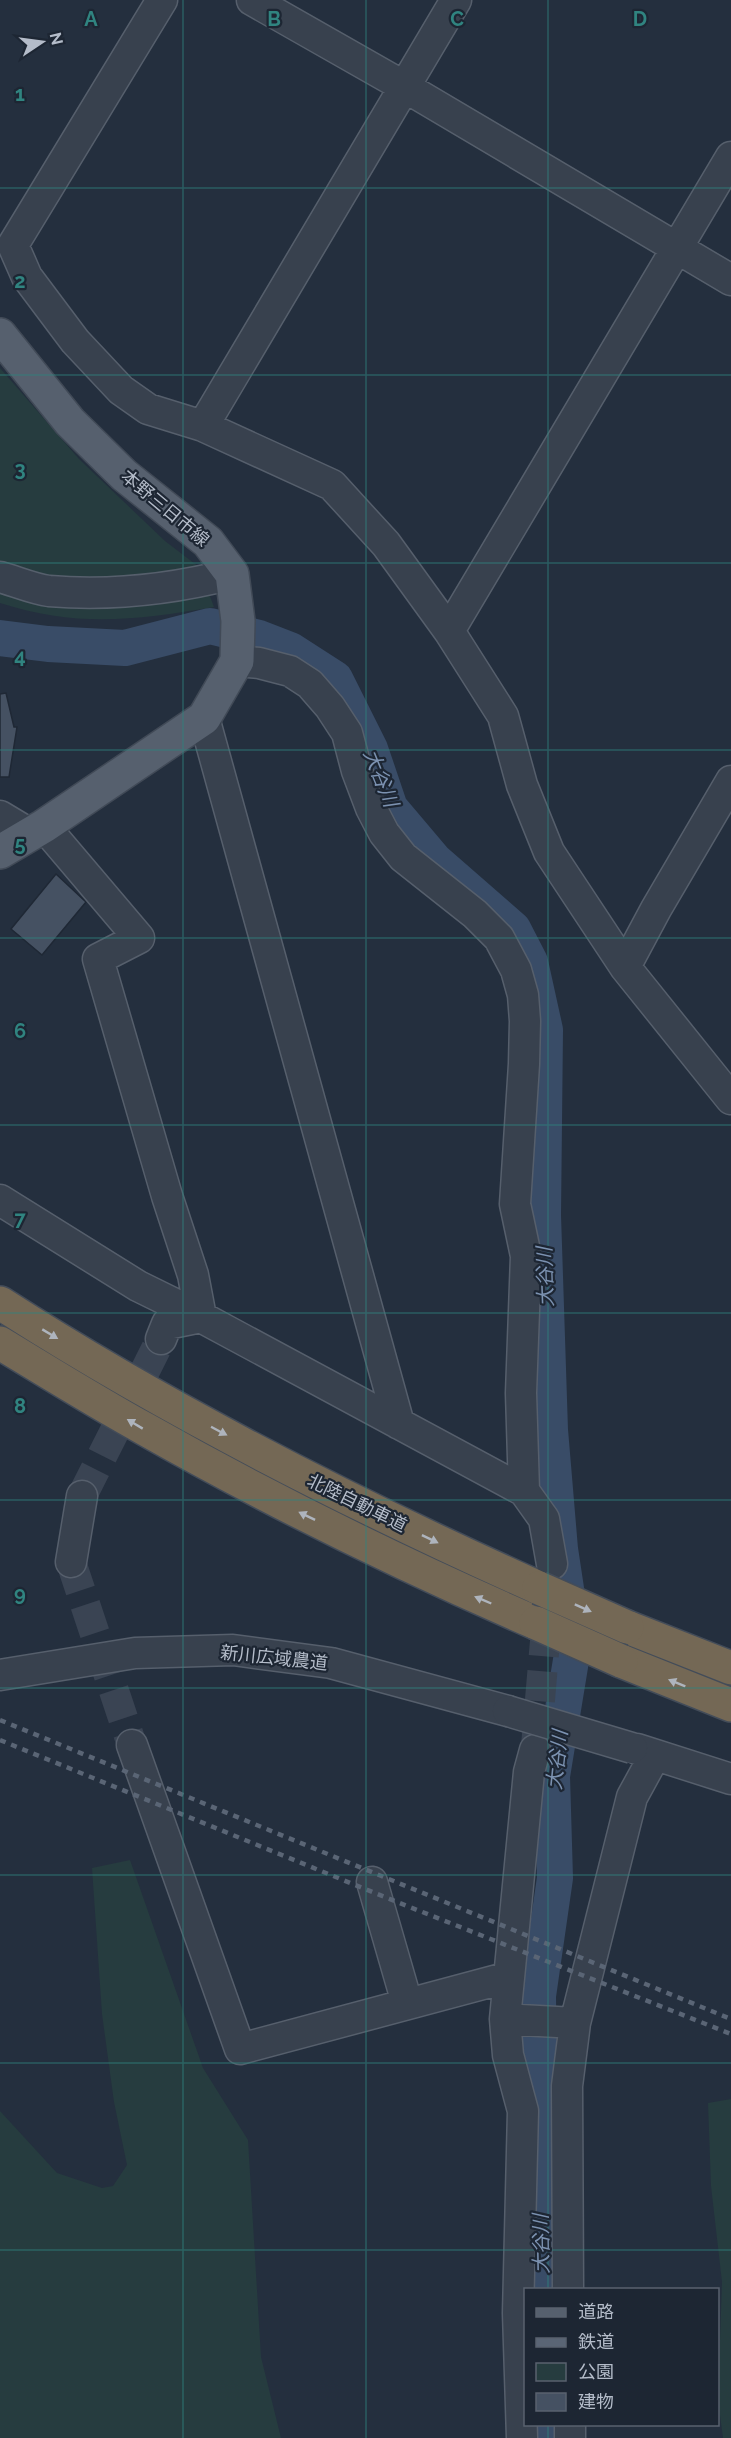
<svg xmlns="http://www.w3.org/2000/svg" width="731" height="2438" font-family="Raleway,'Noto Sans JP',sans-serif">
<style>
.green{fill:#263c3f}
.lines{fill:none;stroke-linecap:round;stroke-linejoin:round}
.river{stroke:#394c67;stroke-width:36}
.building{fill:#455162;stroke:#1f2835;stroke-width:1.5}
.minor-tunnel{stroke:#3a4453;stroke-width:30;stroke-dasharray:30 15;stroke-linecap:butt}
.minor-casing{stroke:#565f6c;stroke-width:33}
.major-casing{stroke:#414a57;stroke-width:36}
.highway-casing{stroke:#434c59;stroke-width:36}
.minor{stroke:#38414e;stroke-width:30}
.major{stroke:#56606e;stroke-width:33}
.highway{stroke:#746855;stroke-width:33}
.rail{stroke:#5a6575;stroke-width:4.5;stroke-dasharray:6 6;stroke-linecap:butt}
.minor-bridge-casing{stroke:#565f6c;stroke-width:33;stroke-linecap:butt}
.highway-bridge-casing{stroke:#434c59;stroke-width:36;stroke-linecap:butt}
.minor-bridge{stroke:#38414e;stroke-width:30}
.highway-bridge{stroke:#746855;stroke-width:33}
.oneway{fill:#aeb4bd}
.grid{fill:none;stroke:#308480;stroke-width:1.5;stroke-opacity:0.55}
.labels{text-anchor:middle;stroke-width:4.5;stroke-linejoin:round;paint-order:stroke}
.street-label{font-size:18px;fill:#b4bcc9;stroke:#1d2633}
.water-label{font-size:20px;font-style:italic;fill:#7c92b1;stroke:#1d2633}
.grid-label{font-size:20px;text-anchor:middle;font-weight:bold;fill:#308480;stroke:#1d2633;stroke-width:4.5;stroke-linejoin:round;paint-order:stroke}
</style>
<rect width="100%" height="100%" fill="#242f3e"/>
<path class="green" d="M0 368 79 459 165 541 199 567 214 607C137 620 77 628 0 603Z
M130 1860 203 2068 248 2140 261 2357 281 2438H0V2111L57 2173 102 2188 113 2186 127 2165 114 2102 102 2014 92 1868Z
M731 2099V2438H723L718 2400 722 2282 711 2186 708 2103Z"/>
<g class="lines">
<path class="river" d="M0 638 48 644 125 648 210 626 259 638 290 650 335 679 370 749 390 808 434 860 513 929 530 962 545 1030 543 1215 550 1430 560 1549 574 1642 552 1776 555 1878 538 1996 542 2290
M543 2424V2438"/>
</g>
<path class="building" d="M6 693 14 727H17L9 777H0V694Z
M56 874 86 902 42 955 11 929Z"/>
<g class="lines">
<path class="minor-tunnel" d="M82 1496 161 1339
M71 1562 132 1745
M536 1746 548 1606"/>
<g class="minor-casing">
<path id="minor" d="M162 0 13 245 27 277 75 341 121 390 148 409 203 426
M252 0 405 87 731 280
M456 0 203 426 332 485 386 544 449 631 503 716 522 785 549 852 625 967 731 1099
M0 577C15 581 33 589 49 591 109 596 173 589 232 574
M449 631 731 157
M237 661 259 663 290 671 310 684 330 707 347 733 357 771 371 808 384 833 403 857 475 914 499 938 516 970 523 995 525 1021 524 1064 515 1204 526 1256 521 1393 524 1491
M204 718 399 1424
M0 816 30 834
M44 826 139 938 98 959 167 1196 193 1275 201 1317
M625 967 656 909 731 781
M0 1200 138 1286 201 1317 524 1491 544 1519 552 1564
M161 1339 167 1324 201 1317
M71 1562 82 1496
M0 1675 135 1653 233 1650 331 1663 508 1711
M132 1745 240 2049 509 1977
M637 1749 731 1779
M372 1882 407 2003
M505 2019 575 2023
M568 2290 567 2086 575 2023 632 1797 655 1755
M570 2424V2438
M522 2438 518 2313 523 2111 508 2055 505 2019 529 1772 535 1750"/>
</g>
<g class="major-casing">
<path id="major" d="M0 335 70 422 124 475 208 542 232 574 238 621 237 661 204 718 44 826 0 852"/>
</g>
<g class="highway-casing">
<path id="highway" d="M0 1303C171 1413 354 1505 539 1588
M0 1343C48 1372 96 1402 145 1429 272 1501 403 1565 536 1623
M627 1627 731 1668
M621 1661 731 1705"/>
</g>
<use href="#minor" class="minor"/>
<use href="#major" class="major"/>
<use href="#highway" class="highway"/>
<path class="rail" d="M0 1720 731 2019
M0 1740 397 1902 731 2034"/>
<g class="minor-bridge-casing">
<path id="minor-bridge" d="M508 1711 632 1748"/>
</g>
<g class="highway-bridge-casing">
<path id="highway-bridge" d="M539 1588 627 1627
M536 1623 621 1661"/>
</g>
<use href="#minor-bridge" class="minor-bridge"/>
<use href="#highway-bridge" class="highway-bridge"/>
</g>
<defs><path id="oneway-solid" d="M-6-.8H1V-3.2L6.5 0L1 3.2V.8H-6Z" transform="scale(1.5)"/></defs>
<g class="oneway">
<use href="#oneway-solid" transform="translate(50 1334) rotate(31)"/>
<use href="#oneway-solid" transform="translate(135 1424) rotate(-149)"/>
<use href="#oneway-solid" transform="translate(219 1431) rotate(28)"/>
<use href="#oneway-solid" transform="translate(307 1516) rotate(-154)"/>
<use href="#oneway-solid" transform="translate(430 1539) rotate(26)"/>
<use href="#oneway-solid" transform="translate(483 1600) rotate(-157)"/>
<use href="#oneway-solid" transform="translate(583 1608) rotate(24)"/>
<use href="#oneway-solid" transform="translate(677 1683) rotate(-158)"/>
</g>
<path class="grid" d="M183 0V2438M366 0V2438M548 0V2290M0 188H731M0 375H731M0 563H731M0 750H731M0 938H731M0 1125H731M0 1313H731M0 1500H731M0 1688H731M0 1875H731M0 2063H731M0 2250H731M548 2424V2438"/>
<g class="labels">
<g class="street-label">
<text transform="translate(165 508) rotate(40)" y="6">本野三日市線</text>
<text transform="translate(357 1503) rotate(26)" y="6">北陸自動車道</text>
<text transform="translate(274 1658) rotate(6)" y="6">新川広域農道</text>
</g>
<g class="water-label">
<text transform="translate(381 778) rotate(68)" y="7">大谷川</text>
<text transform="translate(545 1277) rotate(-92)" y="7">大谷川</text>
<text transform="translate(557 1760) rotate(-84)" y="7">大谷川</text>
<text transform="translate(541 2244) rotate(-91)" y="7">大谷川</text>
</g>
</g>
<g class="grid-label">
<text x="91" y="26">A</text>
<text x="274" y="26">B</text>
<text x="457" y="26">C</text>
<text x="640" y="26">D</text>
<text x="20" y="101">1</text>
<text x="20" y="288">2</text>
<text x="20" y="476">3</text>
<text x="20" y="663">4</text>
<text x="20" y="851">5</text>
<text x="20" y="1038">6</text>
<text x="20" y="1226">7</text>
<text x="20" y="1413">8</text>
<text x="20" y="1601">9</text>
</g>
<rect x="524" y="2288" width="195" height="138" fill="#1d2633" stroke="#59626f" stroke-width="1.5"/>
<rect x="536" y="2308" width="30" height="9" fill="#56606e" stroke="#59626f" stroke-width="1.5"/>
<text x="578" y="2318" font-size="18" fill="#b4bcc9">道路</text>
<rect x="536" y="2338" width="30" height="9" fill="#5a6575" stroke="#59626f" stroke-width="1.5"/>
<text x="578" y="2348" font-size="18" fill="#b4bcc9">鉄道</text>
<rect x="536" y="2363" width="30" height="18" fill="#263c3f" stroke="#59626f" stroke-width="1.5"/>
<text x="578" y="2378" font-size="18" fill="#b4bcc9">公園</text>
<rect x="536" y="2393" width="30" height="18" fill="#455162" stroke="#59626f" stroke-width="1.5"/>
<text x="578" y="2408" font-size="18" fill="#b4bcc9">建物</text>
<g transform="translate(42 42) rotate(77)" stroke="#1d2633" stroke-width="4.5" paint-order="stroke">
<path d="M0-4.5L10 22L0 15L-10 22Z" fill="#b4bcc9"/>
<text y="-9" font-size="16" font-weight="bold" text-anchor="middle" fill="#b4bcc9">N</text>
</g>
</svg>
